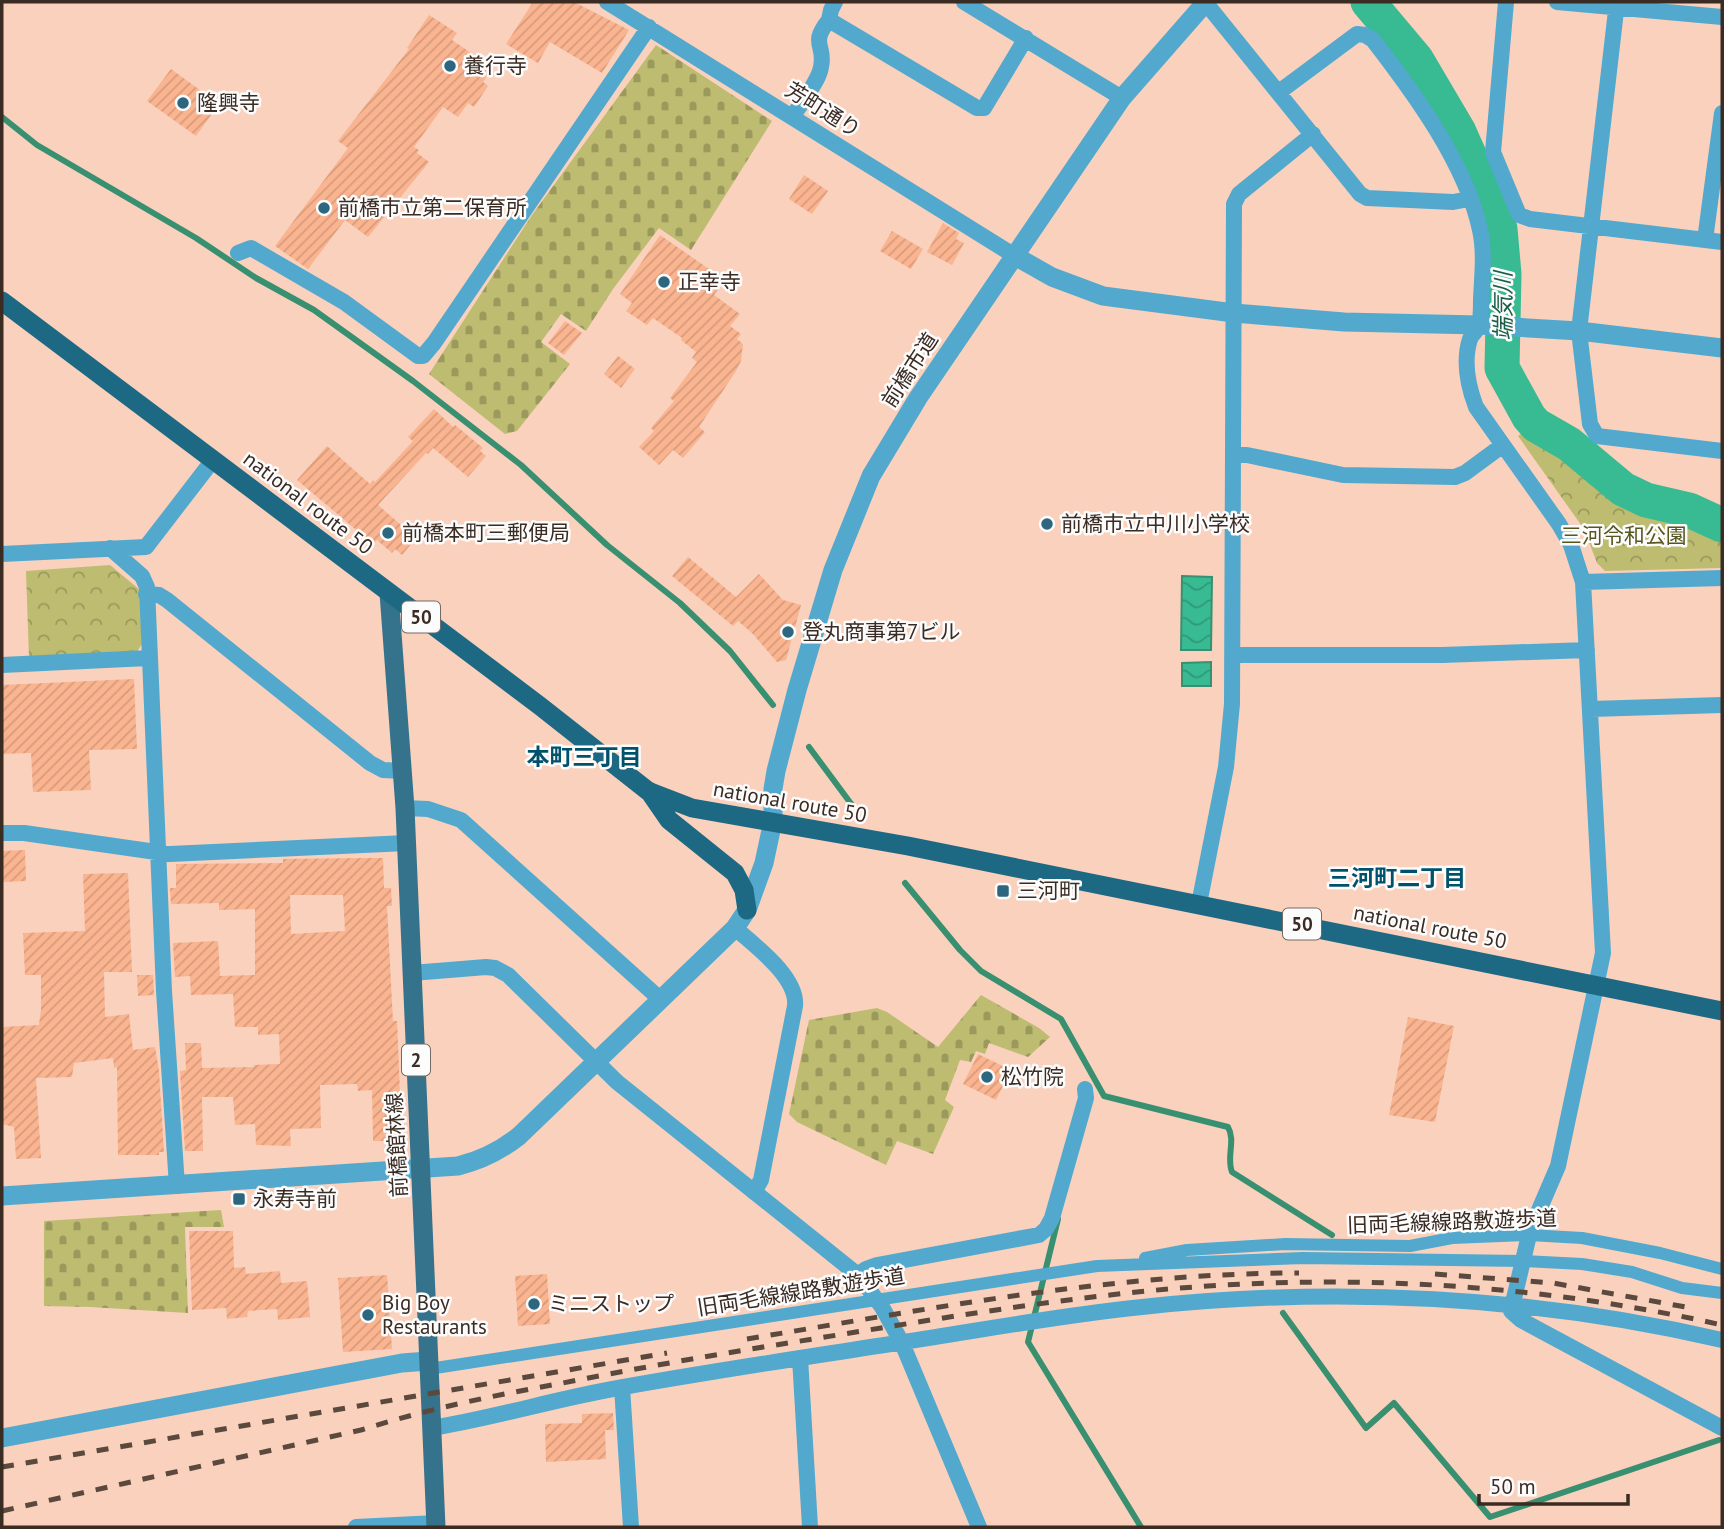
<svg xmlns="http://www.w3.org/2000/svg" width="1724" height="1529" font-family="'PT Sans','Noto Sans JP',sans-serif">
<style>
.cemetery{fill:url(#cemetery-stones)}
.park{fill:url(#park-crowns)}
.water{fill:url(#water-waves);stroke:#399071;stroke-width:2}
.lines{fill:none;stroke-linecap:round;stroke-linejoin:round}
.stream{stroke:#399071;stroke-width:6}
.river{stroke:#38bb93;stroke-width:35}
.building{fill:url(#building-hatch);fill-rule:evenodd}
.pedestrian{stroke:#52a9cd;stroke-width:12}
.minor{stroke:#52a9cd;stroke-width:16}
.tertiary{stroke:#52a9cd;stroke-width:19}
.primary{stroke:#35728b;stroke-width:19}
.trunk{stroke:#1d6984;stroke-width:19}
.rail{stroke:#5c493e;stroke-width:5;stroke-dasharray:12 12;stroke-linecap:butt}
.poi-dot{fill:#2c677f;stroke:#fcfcfc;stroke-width:2.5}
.labels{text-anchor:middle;stroke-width:5;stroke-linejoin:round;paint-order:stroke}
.shield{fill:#fcfcfc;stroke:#746a64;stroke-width:2}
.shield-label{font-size:19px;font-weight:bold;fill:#3a2b23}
.poi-label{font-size:21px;fill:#3a2b23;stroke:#fcfcfc;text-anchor:start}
.street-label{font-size:21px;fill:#3a2b23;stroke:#fcfcfc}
.park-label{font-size:21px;fill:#57561f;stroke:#fcfcfc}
.water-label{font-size:23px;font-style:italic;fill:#1a5e48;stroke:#fcfcfc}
.neighbourhood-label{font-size:23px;font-weight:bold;fill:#00516c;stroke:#fcfcfc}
</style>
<defs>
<pattern id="cemetery-stones" width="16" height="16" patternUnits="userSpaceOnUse" patternTransform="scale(1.75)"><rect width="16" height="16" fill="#bdbc71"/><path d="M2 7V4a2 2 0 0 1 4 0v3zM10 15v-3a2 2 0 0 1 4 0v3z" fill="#9b995c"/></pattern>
<pattern id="park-crowns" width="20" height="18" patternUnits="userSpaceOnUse" patternTransform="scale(1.75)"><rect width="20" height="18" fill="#bdbc71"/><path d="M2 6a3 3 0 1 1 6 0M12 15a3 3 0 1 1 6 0" fill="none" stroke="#9b995c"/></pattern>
<pattern id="water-waves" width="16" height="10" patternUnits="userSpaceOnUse" patternTransform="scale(1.75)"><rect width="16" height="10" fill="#38bb93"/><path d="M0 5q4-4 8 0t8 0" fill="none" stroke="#309878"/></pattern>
<pattern id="building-hatch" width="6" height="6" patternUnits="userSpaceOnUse" patternTransform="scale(1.75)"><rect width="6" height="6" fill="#fab490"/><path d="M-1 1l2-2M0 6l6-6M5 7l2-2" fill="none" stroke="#d79b7c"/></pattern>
</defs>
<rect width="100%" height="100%" fill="#fad1bd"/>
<path class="cemetery" d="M656 45 772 121 691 250 659 228 613 289 586 331 561 314 541 342 570 364 517 431 505 434 429 374 532 215Z
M981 995 1039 1028 1050 1037 1028 1057 989 1043 985 1054 976 1051 971 1062 960 1060 945 1100 954 1107 933 1154 897 1141 886 1165 797 1122 789 1114 809 1020 877 1008 887 1012 938 1047Z
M221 1210 224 1227H185L188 1313 90 1307 44 1306V1221Z"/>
<path class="park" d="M1526 430 1624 500 1684 521 1722 539V568L1605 571 1597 563 1584 529 1518 436Z
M110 565 140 590 142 644 136 653 29 658 26 571Z"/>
<path class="water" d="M1182 576 1212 577 1211 650H1181Z
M1211 662V686H1182V663Z"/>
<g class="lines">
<path class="stream" d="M2 117 37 145 196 238 256 278 314 310 413 381 521 465 607 545 680 603 730 651 773 705
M809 747 852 805
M905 883 960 950 981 971 1061 1019 1104 1096 1228 1127C1236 1141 1226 1157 1232 1172L1332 1235
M1058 1219 1028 1342 1141 1527
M1283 1313 1366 1428 1394 1403 1490 1517 1719 1440"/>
<path class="river" d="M1368 2 1416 59 1459 132 1491 204 1500 229 1504 274 1502 368 1529 417 1536 425 1569 444 1623 489 1646 500 1689 510 1722 525"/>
</g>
<path class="building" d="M533 2H574L629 30 602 73 550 42 538 63 506 44Z
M429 15 457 33 452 40 493 68 483 82 488 86 474 107 468 103 458 117 443 107 414 147 419 150 417 153 429 162 368 237 345 220 308 269 275 246 348 148 338 141 409 49 407 48Z
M171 69 219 104 196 136 147 101Z
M804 175 828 191 812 214 789 199Z
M943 223 959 233 956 239 964 243 952 265 927 252Z
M892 231 923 249 911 269 880 251Z
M660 235 709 269 704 277 719 288 714 295 740 314 730 326 741 334 737 339 743 344 741 361 736 371 699 427 705 432 683 458 673 450 659 465 639 447 654 431 651 428 674 401 670 398 697 362 692 358 696 352 681 340 682 338 653 318 647 325 626 311 632 303 620 294Z
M565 321 582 333 564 355 548 343Z
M618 356 635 369 621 388 604 374Z
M434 409 453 427 455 425 483 448 480 451 486 456 468 477 433 448 428 454 426 453 378 505 416 538 402 555 395 549 392 553 377 540 373 544 297 480 327 446 370 484 373 480 375 482 413 441 408 437Z
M688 557 736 597 759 574 783 600 801 605 786 660 777 662 752 633 738 621 733 626 672 576Z
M134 679 137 749 89 750 91 790 33 792 31 753 2 754V685Z
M25 850 26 881 2 882V851Z
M365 858H383L384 888H391L392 906H387L393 1021H397L402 1141H373L372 1090 358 1091 357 1084 320 1085 321 1128 290 1129 291 1146 256 1145 255 1124 235 1125 233 1097H202L203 1151H185L180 1071 186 1070 185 1043H201L202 1068 254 1067V1065L280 1064 279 1034 258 1035V1027H235L233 994 191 995 190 976 175 977 173 943 218 941 220 976 255 975V909L219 910V903L171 904 170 888H176V864L283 863V859ZM290 895H343L345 931 291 934Z
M128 873 132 972H104L105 1017 129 1014 133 1050 155 1047 159 1071 164 1152H159V1155H118L117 1067 114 1068 113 1058 74 1063 72 1077 36 1078 41 1158 16 1159 14 1127 2 1124V1027L39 1025 41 1009V975H25L23 933 85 931 83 874Z
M137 975H153L154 995 138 996Z
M1408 1017 1454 1026 1435 1122 1389 1115Z
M978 1054 1011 1070 996 1100 963 1084Z
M189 1231H233L234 1268 245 1267 246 1274 280 1271 281 1283 307 1281 310 1317 278 1320 277 1309 248 1311 247 1317 227 1319 226 1308 192 1310Z
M547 1274 550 1324 518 1326 515 1276Z
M387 1275 392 1349 343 1352 338 1278Z
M613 1413 614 1430H605L606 1459 546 1462 545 1424 582 1423V1414Z"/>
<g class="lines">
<path class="pedestrian" d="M1145 1258 1187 1250 1285 1244 1410 1246 1452 1238 1529 1235 1582 1238 1660 1253 1722 1269
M429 1369 1097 1266 1303 1258 1523 1261 1582 1264 1632 1272 1682 1288 1722 1293"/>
<path class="minor" d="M607 2 1015 256
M835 2 831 10 829 20 977 108H984L1026 38
M964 2 1122 98
M1205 2 1360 194 1367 198 1453 202 1469 199
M1506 2 1493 152 1519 215 1530 219 1722 242
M1557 2 1722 17
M1617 2 1579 331 1590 424 1597 436 1722 451
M1279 92 1357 34 1365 35 1373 40C1414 93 1466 164 1480 230 1485 252 1482 277 1481 299 1481 307 1481 319 1479 326 1477 331 1472 334 1470 339 1463 361 1468 386 1476 407L1559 524 1571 545 1583 582 1603 953 1558 1166 1530 1231 1511 1311 1521 1320 1722 1428
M793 116C801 103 819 81 821 67 826 44 809 45 829 20
M1705 240 1722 113
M238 253 251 248 344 302 418 356H423L434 343 649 27
M1234 455H1247L1343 475 1455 477 1465 473 1503 445
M110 548 142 576 147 587 164 991 177 1186
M2 554 146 547 213 460
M1583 582 1722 578
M146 594 159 595 167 600 370 763 383 770 403 771
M1233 655H1442L1587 650
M2 665 148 658
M1591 709 1722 705
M405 808 428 809 461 820 660 999
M2 833H24L170 854 407 843
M1199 904 1226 767 1232 704 1234 204 1239 194 1313 134
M735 928C755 946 798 977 795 1006L761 1180 754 1192
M412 973 486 967 495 968 508 975 617 1082 858 1275 882 1307 902 1343 979 1527
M858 1275 866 1269 877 1265 1039 1235 1046 1229 1052 1218 1086 1098 1085 1089
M800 1358 810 1527
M622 1387 631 1527
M432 1428C494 1418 555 1399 618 1388 712 1371 808 1357 903 1342 982 1330 1062 1315 1142 1307 1335 1286 1534 1296 1722 1340
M356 1527 436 1523"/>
<path class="tertiary" d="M1015 256 1052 277 1103 296 1234 313 1344 322 1479 325 1579 331 1722 348
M2 1196 458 1166C482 1160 500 1151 519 1136L735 928 747 910 764 863 773 821V789L776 771 797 690 833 570 871 476 918 398 1122 98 1206 2
M2 1438 402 1363 428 1361"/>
<path class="primary" d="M389 593 405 808 436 1527"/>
<path class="trunk" d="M2 301 540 706 648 791 692 808 908 846 1722 1011
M649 791 669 820 735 873 744 890 747 910"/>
<path class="rail" d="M1435 1274 1553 1283 1691 1308
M747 1339C928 1309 1115 1273 1299 1273
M2 1467 667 1353
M2 1511 361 1430C427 1409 496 1395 563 1383 638 1368 713 1355 788 1343 895 1326 1002 1307 1110 1295 1313 1271 1522 1280 1722 1325"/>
</g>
<g class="poi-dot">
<circle cx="450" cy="66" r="7"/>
<circle cx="183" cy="103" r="7"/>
<circle cx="324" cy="208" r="7"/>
<circle cx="664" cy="282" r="7"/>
<circle cx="1047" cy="524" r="7"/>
<circle cx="388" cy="533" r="7"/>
<circle cx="788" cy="632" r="7"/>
<rect x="996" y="884" width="14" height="14" rx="3.5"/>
<circle cx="987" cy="1077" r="7"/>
<rect x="232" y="1192" width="14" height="14" rx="3.5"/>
<circle cx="534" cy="1304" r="7"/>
<circle cx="368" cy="1315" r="7"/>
</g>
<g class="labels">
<g class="shield">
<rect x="402" y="601.5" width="38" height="31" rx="5"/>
<rect x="1283" y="908.5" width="38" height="31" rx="5"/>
<rect x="402" y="1044.5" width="28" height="31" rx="5"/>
</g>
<g class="shield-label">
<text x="421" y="624">50</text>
<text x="1302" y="931">50</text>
<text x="416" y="1067">2</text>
</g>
<g class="poi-label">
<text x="464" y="73">養行寺</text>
<text x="197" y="110">隆興寺</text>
<text x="338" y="215">前橋市立第二保育所</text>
<text x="678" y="289">正幸寺</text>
<text x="1061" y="531">前橋市立中川小学校</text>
<text x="402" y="540">前橋本町三郵便局</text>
<text x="802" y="639">登丸商事第7ビル</text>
<text x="1017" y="898">三河町</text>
<text x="1001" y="1084">松竹院</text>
<text x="253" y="1206">永寿寺前</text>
<text x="382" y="1310">Big Boy<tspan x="382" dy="24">Restaurants</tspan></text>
<text x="548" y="1311">ミニストップ</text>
</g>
<g class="street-label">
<text transform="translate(823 110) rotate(32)" y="7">芳町通り</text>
<text transform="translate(910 370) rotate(-57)" y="7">前橋市道</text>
<text transform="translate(308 503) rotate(37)" y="7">national route 50</text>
<text transform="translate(790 802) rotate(10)" y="7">national route 50</text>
<text transform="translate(1430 927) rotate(11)" y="7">national route 50</text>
<text transform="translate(397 1145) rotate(-93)" y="7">前橋館林線</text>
<text transform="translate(1452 1222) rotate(-2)" y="7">旧両毛線線路敷遊歩道</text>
<text transform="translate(801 1292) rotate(-9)" y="7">旧両毛線線路敷遊歩道</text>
</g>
<g class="park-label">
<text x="1624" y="543">三河令和公園</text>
</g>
<g class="water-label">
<text transform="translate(1503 306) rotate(-90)" y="8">端気川</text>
</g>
<g class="neighbourhood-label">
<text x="584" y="765">本町三丁目</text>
<text x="1397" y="886">三河町二丁目</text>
</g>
</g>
<rect width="1724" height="1529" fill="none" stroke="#3a2b23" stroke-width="7"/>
<path d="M1479 1494v10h149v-10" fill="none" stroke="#3a2b23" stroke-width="3.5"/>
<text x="1490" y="1494" font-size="21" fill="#3a2b23" stroke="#fcfcfc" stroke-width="5" paint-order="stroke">50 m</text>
</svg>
